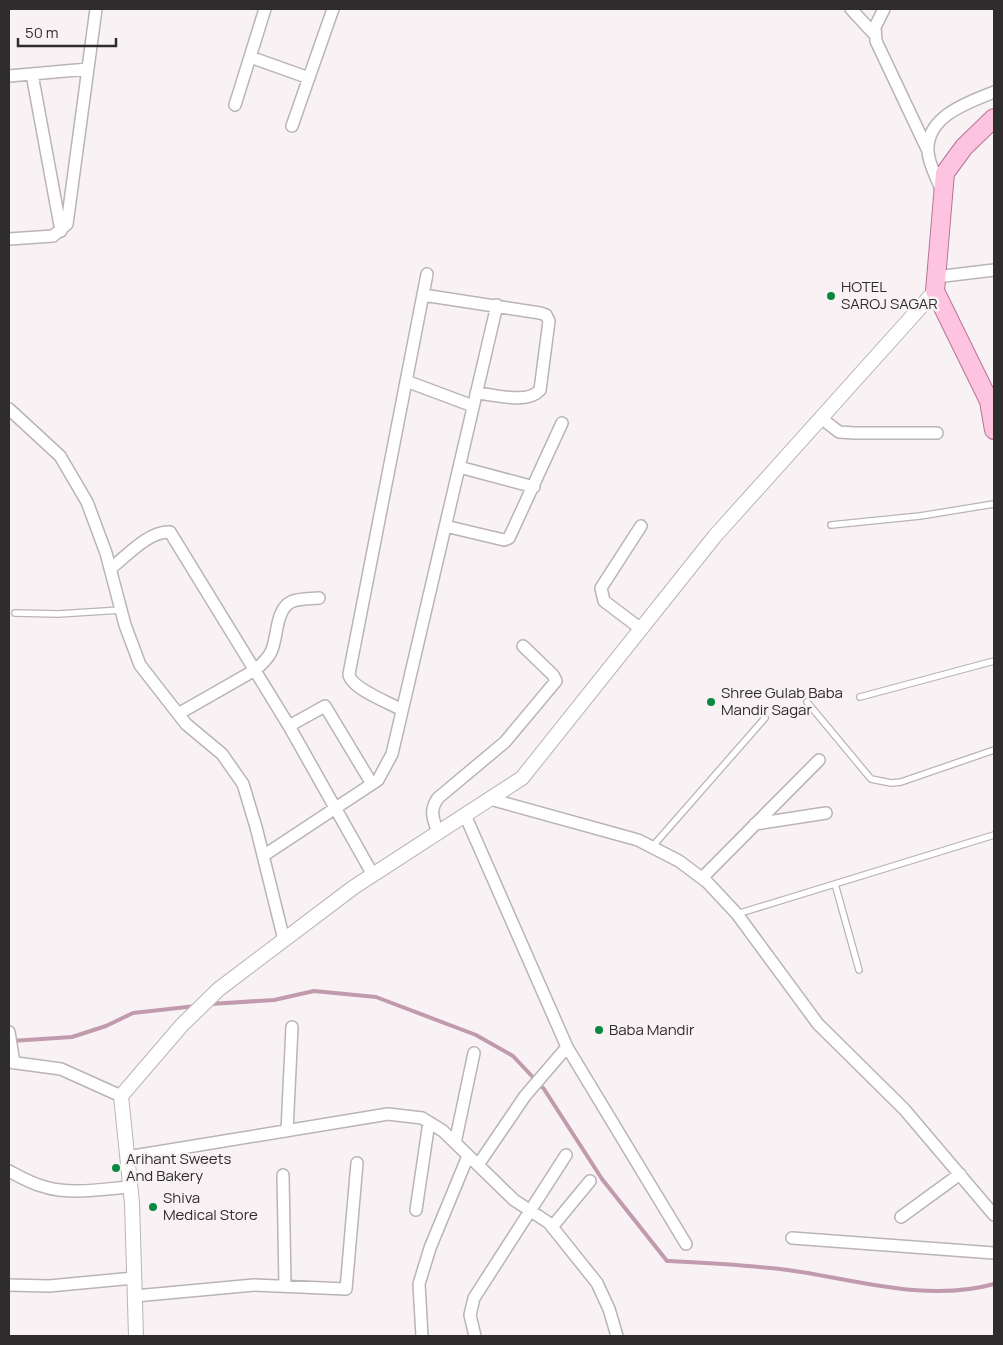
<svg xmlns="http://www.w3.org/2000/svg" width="1003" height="1345" font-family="Manrope,sans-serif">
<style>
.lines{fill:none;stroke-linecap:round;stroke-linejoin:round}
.stream{stroke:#c29aad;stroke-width:4}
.service-casing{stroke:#bab4b6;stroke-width:8}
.minor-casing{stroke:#bab4b6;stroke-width:14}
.tertiary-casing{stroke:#bab4b6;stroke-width:16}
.primary-casing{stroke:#b67495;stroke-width:20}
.service{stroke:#fff;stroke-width:5.5}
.minor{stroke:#fff;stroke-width:11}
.tertiary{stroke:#fff;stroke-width:14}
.primary{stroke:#fec3e1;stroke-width:18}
.poi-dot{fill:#0a8741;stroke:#f9f2f5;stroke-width:2}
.labels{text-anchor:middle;stroke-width:5;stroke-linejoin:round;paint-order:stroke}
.poi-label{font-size:15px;fill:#2f2c2d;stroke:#f9f2f5;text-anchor:start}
</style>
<rect width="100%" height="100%" fill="#f9f2f5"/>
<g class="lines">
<path class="stream" d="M210 1004 274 1000 314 991 376 997 476 1035 513 1056 544 1089 602 1179 667 1261C707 1263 748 1265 788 1270 855 1279 926 1303 994 1284
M11 1041 72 1037 106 1026 133 1013 196 1006"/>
<g class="service-casing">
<path id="service" d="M831 525 920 516 994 504
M15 613 58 614 121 610
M860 697 994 661
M807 702 871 779 891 783 901 782 994 750
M652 847 765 718
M835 884 859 970
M737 914 994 835"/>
</g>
<g class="minor-casing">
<path id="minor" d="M851 9 875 35
M884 9 875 27 876 41 928 151
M250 57 309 78
M32 74 61 231
M9 76 88 69
M235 105 265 9
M292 126 333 9
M941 189C937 178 928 163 928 151 926 116 969 102 994 92
M9 239 53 236 67 224 96 9
M936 277 994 270
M423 295 540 313 546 315 549 321 540 390C527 405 494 394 476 393
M406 381 473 406
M9 409 60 456 87 502 106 553 125 625 140 665 186 724 222 754 243 784 256 827 284 940
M821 418 839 432 854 433H937
M459 467 534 487
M445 526 504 540 509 538 562 423
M110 569C127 556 148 531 170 532L289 726 325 706 372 784
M641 629 604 601 601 588 641 526
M402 710C390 703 350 688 349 674L427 274
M178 714 255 670C261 665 267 660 271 652 278 638 275 610 291 602 299 598 311 599 319 598
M289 726 373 875
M490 799 638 840 679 861 707 882 737 914 818 1024 904 1109 994 1215
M465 815 567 1047 686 1244
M755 824 826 813
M438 833C433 818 429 811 438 798L505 742 556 681 553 675 523 646
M263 856 378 780 392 754 497 305
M702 878 819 760
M9 1032 14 1063
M9 1062 61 1069 121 1096
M287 1131 292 1027
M455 1143 474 1053
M127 1157 388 1114 422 1118 443 1131 514 1200 549 1223 597 1283 609 1309 617 1336
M478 1165 525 1096 567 1047
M9 1171C20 1177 32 1184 45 1187 71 1195 103 1189 130 1187
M283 1175 285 1286
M416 1210 429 1122
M901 1217 960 1174
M552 1227 590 1181
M792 1238 994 1253
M9 1285 49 1286 134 1278
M135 1296 254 1285 346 1289 357 1163
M422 1336 419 1284 430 1248 468 1156
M475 1336 470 1315 474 1298 566 1155"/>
</g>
<g class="tertiary-casing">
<path id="tertiary" d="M136 1336 132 1203 121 1096 182 1025 219 989 354 887 522 778 715 536 935 291"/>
</g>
<g class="primary-casing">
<path id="primary" d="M994 118 964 147 945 173 935 291 989 401 994 430"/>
</g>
<use href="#service" class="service"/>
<use href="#minor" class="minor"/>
<use href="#tertiary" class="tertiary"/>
<use href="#primary" class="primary"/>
</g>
<g class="poi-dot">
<circle cx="831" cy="296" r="5"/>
<circle cx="711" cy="702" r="5"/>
<circle cx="599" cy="1030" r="5"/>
<circle cx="116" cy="1168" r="5"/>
<circle cx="153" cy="1207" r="5"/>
</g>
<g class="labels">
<g class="poi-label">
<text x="841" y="292">HOTEL<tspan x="841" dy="17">SAROJ SAGAR</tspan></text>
<text x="721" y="698">Shree Gulab Baba<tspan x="721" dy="17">Mandir Sagar</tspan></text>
<text x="609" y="1035">Baba Mandir</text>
<text x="126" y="1164">Arihant Sweets<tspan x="126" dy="17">And Bakery</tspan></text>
<text x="163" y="1203">Shiva<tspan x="163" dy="17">Medical Store</tspan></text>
</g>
</g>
<rect width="1003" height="1345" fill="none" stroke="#2f2c2d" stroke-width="20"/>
<path d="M18 38v8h98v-8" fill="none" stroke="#2f2c2d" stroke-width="2.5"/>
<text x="25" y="38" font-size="15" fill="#2f2c2d" stroke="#f9f2f5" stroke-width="4" paint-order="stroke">50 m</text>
</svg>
